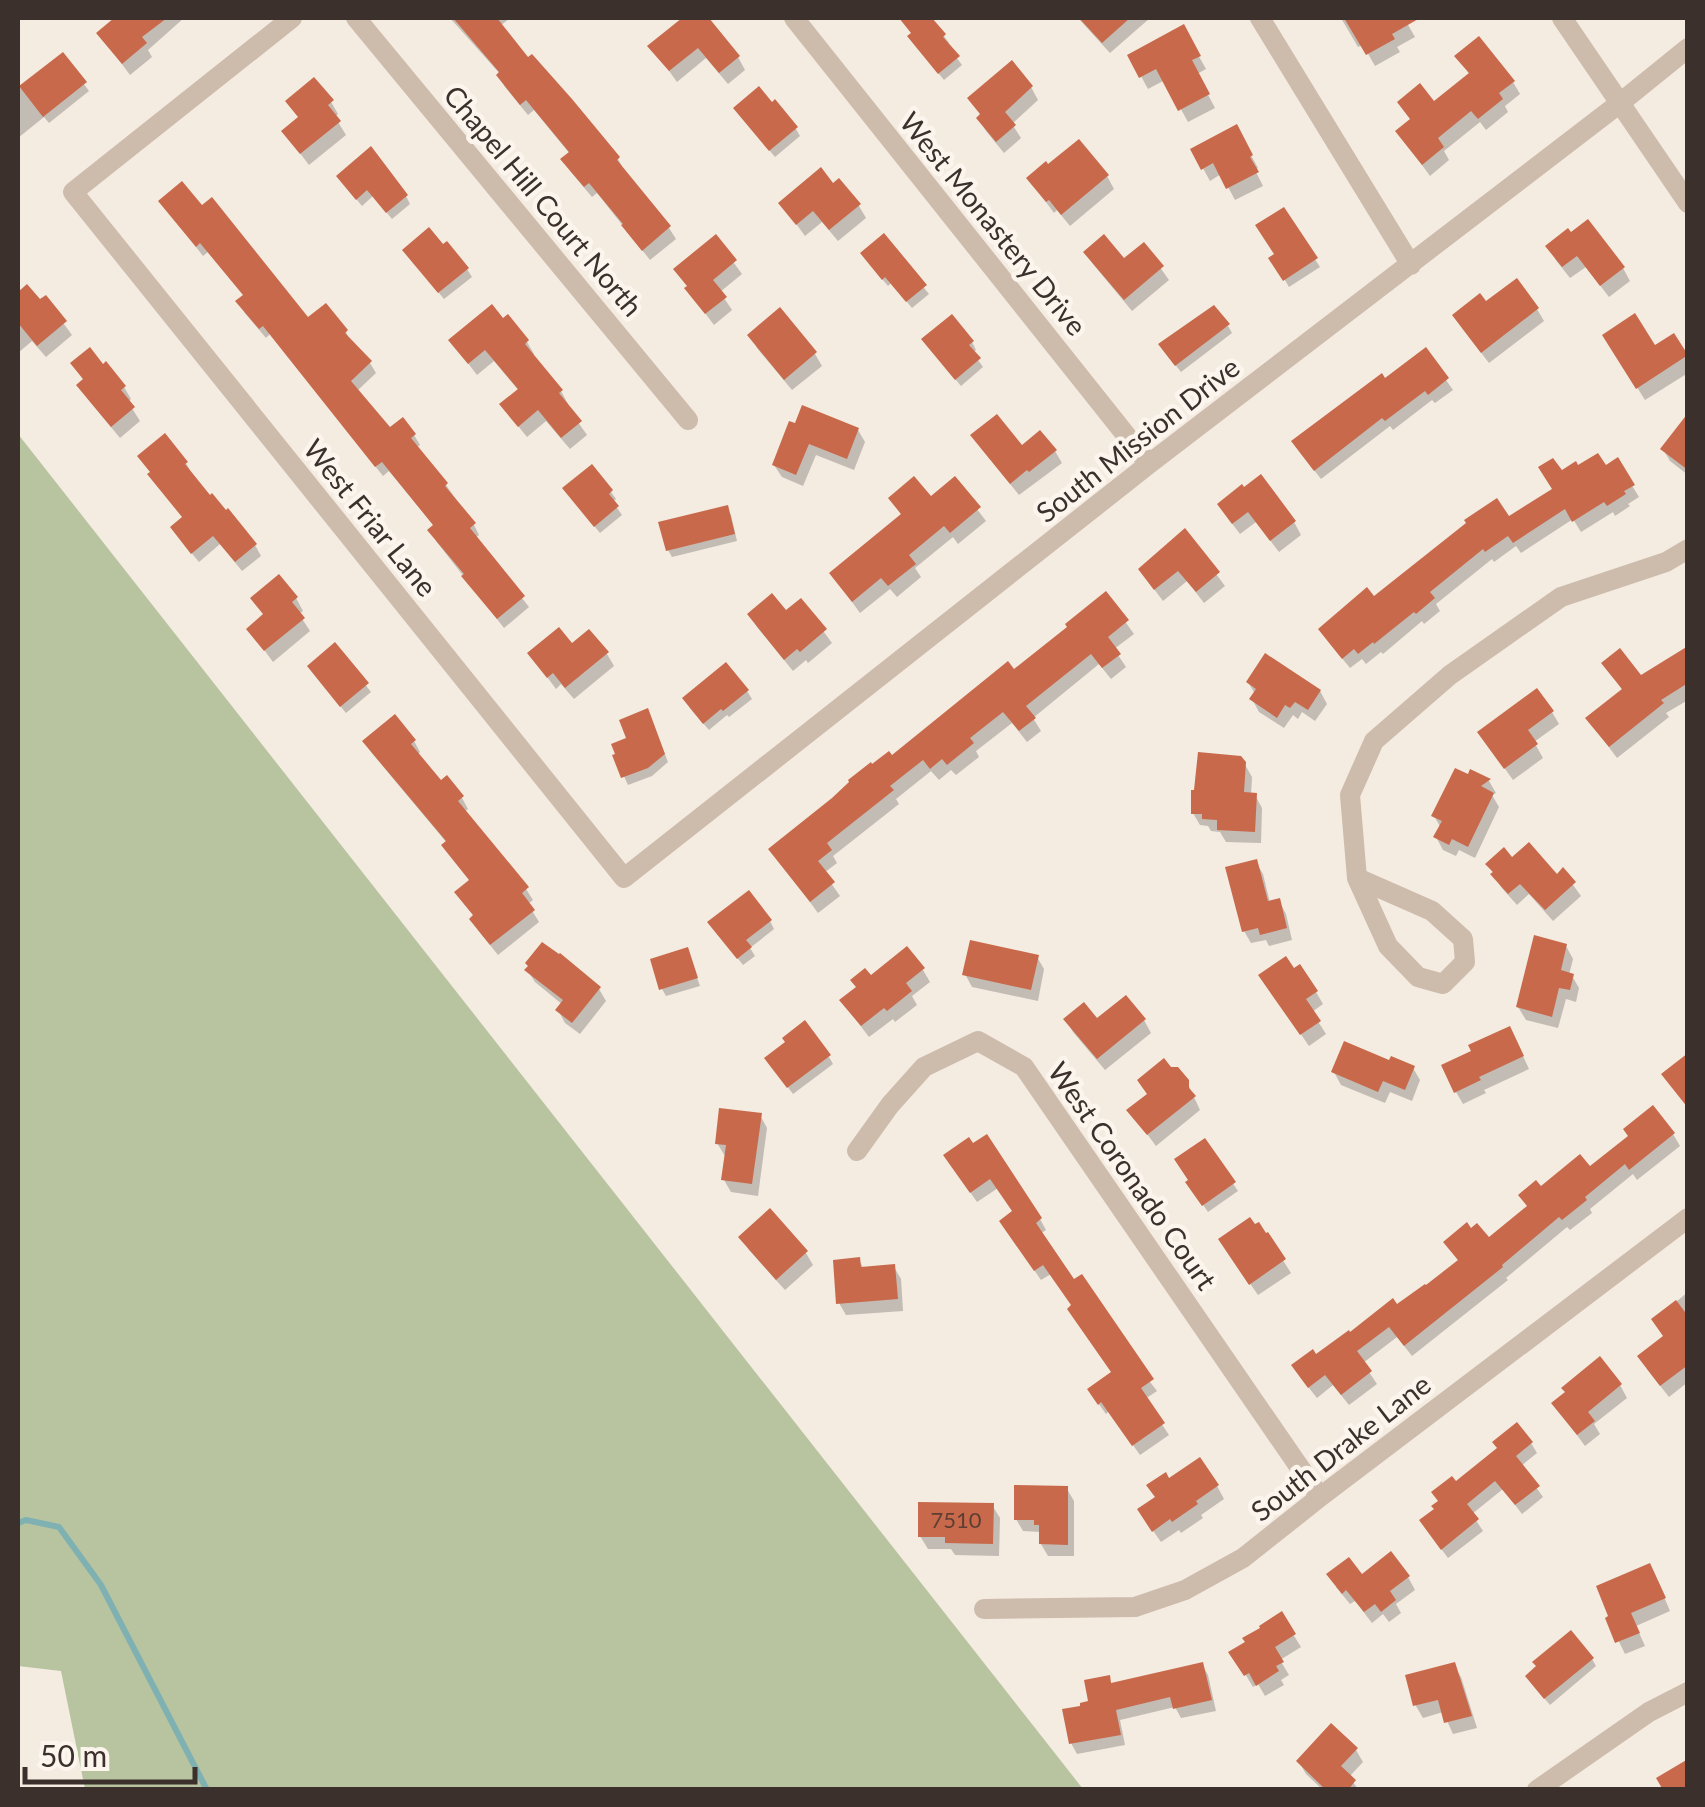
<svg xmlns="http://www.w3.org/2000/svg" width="1705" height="1807" font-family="Lato,sans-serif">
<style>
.green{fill:#b8c4a0}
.shadow{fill:#0003}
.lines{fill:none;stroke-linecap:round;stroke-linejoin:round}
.stream{stroke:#7fb0b2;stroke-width:6}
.building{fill:#c8694b}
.street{stroke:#cdbbac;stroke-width:20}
.labels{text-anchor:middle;stroke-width:9;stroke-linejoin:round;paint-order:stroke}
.number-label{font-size:22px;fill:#5e3e33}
.street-label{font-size:28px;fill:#3b302b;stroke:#fbf5ee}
</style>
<rect width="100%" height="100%" fill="#f4ebe1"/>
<path class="green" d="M18 434 1083 1789H85L61 1671 18 1666Z"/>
<path class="shadow" d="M115 18H184L148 50 152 57 130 75 99 33 116 19Z
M450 18H510L500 26 618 159 624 170 623 171 669 228 676 239 650 260 597 193 592 197 570 171 564 160 570 154 534 110 528 115 505 87 499 76 501 75Z
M686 18H698L738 57 745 70 728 84 706 58 677 82 651 46Z
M901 18H929L944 36 949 43 947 45 962 65 944 80 914 44 913 34Z
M1078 18H1150L1110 53Z
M1341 18H1404L1415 37 1397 47 1400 52 1375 66 1363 45 1358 47Z
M1183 28 1206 69 1197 74 1215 108 1188 122 1165 80 1148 89 1130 56Z
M62 55 89 91 49 123 44 117 18 138V90Z
M1458 57 1513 82 1520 94 1505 106 1508 112 1486 130 1480 122 1444 151 1449 160 1430 176 1398 132 1470 75Z
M1031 87 1038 100 1012 124 1021 138 1004 153 986 131 979 119 982 116 970 99Z
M288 102H331L338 114 335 117 346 135 309 165 284 132 300 119Z
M741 116 796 129 800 136 775 157Z
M1236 128 1258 168 1255 170 1263 186 1235 200 1221 174 1210 181 1193 150Z
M1107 176 1114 189 1070 226 1057 210 1054 213 1029 179Z
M344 184 406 196 410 204 392 219 373 196 362 206Z
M161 202 308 320 346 332 351 343 370 363 376 373 357 391 390 431 414 435 420 445 416 448 446 485 474 525 479 535 475 538 529 607 504 628 436 541 435 527 389 471 383 476 270 334 266 338 244 312 245 297 208 252 203 256Z
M781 203 859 206 866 218 838 241 822 222 805 236Z
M1283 210 1320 267 1289 287 1272 258 1277 255Z
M1571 236 1623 268 1630 281 1609 297 1586 267 1570 278 1555 259Z
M715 237 742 274 720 292 732 310 714 325 687 289Z
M883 237 929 294 912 308 891 283 888 286 867 261Z
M1144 245 1169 280 1132 311 1093 264 1086 252 1124 262Z
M443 248 467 269 472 277 444 299 410 258Z
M27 287 40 303 45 298 72 335 46 357 32 341 18 353V295Z
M1486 305 1537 309 1544 321 1489 363 1462 328Z
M507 317 527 342 534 354 532 356 561 391 568 404 566 405 587 435 570 449 546 421 527 437 510 416 519 391 494 361 477 375 451 341 502 321Z
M1228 326 1232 333 1181 372 1165 352Z
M750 335 815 354 822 366 792 390 757 348Z
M1605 336 1654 348 1673 337 1688 360V373L1645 400Z
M972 342 976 350 973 353 983 367 961 386 929 347Z
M1425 350 1453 390 1435 403 1432 400 1393 430 1390 426 1321 479 1300 452Z
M73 364 124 387 131 399 128 402 140 421 120 438 87 398 84 381Z
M1688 420V475L1670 461 1663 449Z
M796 427 858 430 865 442 854 470 816 455 803 486 782 477 774 465Z
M974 436 1022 448 1055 451 1062 463 1019 495 981 448Z
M140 457 186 463 192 474 190 475 255 545 261 556 242 571 220 544 199 562 179 538 184 519Z
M1617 461 1639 497 1628 504 1630 506 1615 516 1613 512 1581 532 1573 519 1521 553 1516 546 1494 562 1492 559 1436 604 1440 611 1424 624 1422 621 1383 654 1381 652 1366 664 1362 659 1350 668 1327 640 1374 600 1509 520 1555 490 1561 474 1605 469Z
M591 468 611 492 616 499 613 502 622 515 600 533 570 496Z
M955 480 986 521 958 544 953 537 915 568 921 577 897 597 890 589 860 613 832 574 902 516 891 498 930 500Z
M1242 488 1294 522 1301 535 1279 552 1256 522 1240 534 1227 517Z
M726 508 731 515 737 541 672 557 668 550Z
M1184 531 1225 586 1204 603 1187 581 1163 601 1148 581Z
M1106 595 1134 634 1114 649 1126 667 1111 679 1099 664 1033 718 1041 731 1027 742 1012 723 976 751 979 757 956 775 951 770 939 780 931 771 896 799 899 804 833 856 837 863 824 873 840 896 818 913 771 849 892 758 1013 673Z
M296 598 303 611 299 614 310 631 273 662 249 629 265 616 253 599Z
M801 601 832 643 808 663 806 660 793 671 757 627 750 615 786 614Z
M335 646 371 692 346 713 314 674Z
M572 646 607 654 614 666 574 699 561 684 556 689 530 654Z
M1688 649V700L1666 713 1669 717 1617 758 1596 730 1623 691 1604 664 1641 678Z
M1248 682 1320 691 1327 704 1315 721 1302 712 1298 719 1293 715 1284 728 1259 712 1252 699 1255 694Z
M747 691 752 699 729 717 727 715 709 730 689 707Z
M1552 712 1559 724 1534 742 1543 758 1513 780 1488 745Z
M651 719 668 762 652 776 628 785 615 757Z
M365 741H414L420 752 417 755 441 784 462 798 468 809 464 812 526 889 533 900 528 904 539 922 498 955 478 930 475 917 464 904 471 881 447 843 371 752Z
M1244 763 1252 777 1251 795H1255L1262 808 1261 843 1226 842 1220 832 1211 831 1208 826 1200 825 1193 813Z
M1471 773 1489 781 1496 793 1492 795 1499 807 1475 858 1459 850 1456 856 1443 850 1436 837 1441 828 1434 816Z
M1512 861 1557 877 1563 871 1581 896 1553 921 1529 894 1517 905 1501 887 1488 864Z
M1256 862 1263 874 1270 903 1279 901 1286 914 1292 940 1269 946 1266 940 1251 943 1244 931Z
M770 921 774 929 750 948 755 956 743 965 715 930Z
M1566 946 1573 959 1569 975 1572 976 1579 988 1576 1002 1566 999 1558 1028 1526 1020 1518 1007Z
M687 950 700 986 666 996 662 989Z
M1037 957 1044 969 1038 1001 972 987 965 974Z
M527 970 599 989 606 1001 580 1034 565 1023 558 1010 563 1005 535 982Z
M923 970 930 982 912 996 917 1005 895 1022 893 1019 869 1037 850 1012 870 979Z
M1269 988 1316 992 1323 1004 1312 1012 1326 1034 1309 1046Z
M1066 1020H1144L1151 1033 1105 1070 1073 1032Z
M1516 1041 1529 1069 1484 1090 1486 1093 1463 1104 1456 1092Z
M829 1057 833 1064 793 1094 772 1066Z
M1391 1063 1413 1068 1420 1080 1412 1101 1390 1092 1385 1103 1341 1085 1334 1072Z
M1187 1082 1200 1110 1156 1146 1130 1111 1149 1095Z
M760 1115 767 1128 758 1196 731 1192 724 1180 725 1156 717 1143Z
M1673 1134 1680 1146 1637 1180 1633 1174 1590 1209 1592 1213 1570 1230 1567 1227 1506 1278 1508 1280 1412 1356 1397 1337 1363 1363 1377 1384 1349 1405 1333 1385 1317 1398 1301 1378 1316 1358 1397 1308 1459 1262 1446 1243 1488 1241 1528 1208 1540 1189Z
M968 1140 1040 1219 1046 1230 1040 1234 1074 1283 1157 1391 1145 1399 1169 1435 1140 1455 1109 1411 1106 1414 1096 1400 1114 1374 1074 1307 1051 1274 1041 1280 1008 1232 1015 1213 998 1188 977 1202 952 1166Z
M1205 1142 1238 1191 1208 1212 1193 1190Z
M1267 1235 1291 1273 1258 1295 1228 1252Z
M741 1237 806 1253 813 1265 785 1290 749 1250Z
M859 1260 864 1269 894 1267 901 1279 903 1311 846 1315 839 1303Z
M1688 1292V1382L1669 1397 1647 1369 1665 1338 1654 1320Z
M1620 1385 1627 1398 1594 1424 1600 1434 1585 1446 1554 1404Z
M1531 1443 1537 1453 1521 1466 1543 1497 1522 1514 1503 1489 1472 1514 1483 1531 1448 1558 1428 1531 1436 1510 1456 1485Z
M1169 1482 1217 1486 1224 1499 1201 1515 1203 1518 1181 1533 1179 1530 1161 1542 1147 1522 1157 1498Z
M1067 1489 1074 1501V1556H1048L1041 1544V1532L1023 1531 1016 1519Z
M992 1505 1000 1518 999 1556 955 1555 951 1549H928L920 1536Z
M1361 1577H1408L1415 1590 1396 1604 1401 1613 1389 1622 1383 1614 1372 1623 1355 1601 1350 1604 1336 1587Z
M1656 1578 1670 1611 1636 1626 1645 1646 1625 1654 1608 1619Z
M1281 1615 1301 1647 1280 1660 1289 1675 1281 1680 1284 1685 1265 1696 1258 1684 1253 1687 1232 1652Z
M1592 1659 1596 1666 1550 1705 1532 1684Z
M1202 1665 1208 1675 1216 1711 1181 1718 1175 1707 1120 1720 1125 1745 1077 1754 1071 1743 1091 1703 1109 1678 1112 1685Z
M1453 1665 1461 1677 1477 1728 1453 1734 1443 1712 1423 1718 1416 1706 1408 1676Z
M1356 1750 1363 1762 1349 1777 1359 1790H1323L1306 1774 1299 1762Z"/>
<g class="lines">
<path class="stream" d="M18 1523 26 1520 59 1527 101 1585 207 1790"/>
</g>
<path class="building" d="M114 18H167L142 37 147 43 122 64 96 33Z
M453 18H497L528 57 532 54 572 99 620 157 617 160 671 226 642 251 621 225 623 224 589 183 584 187 560 159 569 152 526 100 520 105 496 75 499 72Z
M682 18H709L740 56 719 73 698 48 669 71 647 46Z
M899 18H932L946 34 943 37 960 56 938 74 907 36 911 33Z
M1079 18H1130L1102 43Z
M1344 18H1420L1392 34 1395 39 1366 55Z
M1184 24 1201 56 1192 60 1210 94 1178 111 1156 69 1139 78 1127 55Z
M1479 36 1515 81 1499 93 1503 99 1478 119 1471 111 1438 138 1444 147 1422 165 1395 131 1410 119 1397 102 1420 83 1434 101 1469 73 1454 56Z
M63 52 87 82 43 117 19 86Z
M1012 60 1033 86 1005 112 1016 125 996 142 976 118 980 114 967 98Z
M314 77 334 100 328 105 341 121 300 154 281 131 298 117 285 101Z
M759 86 772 102 775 99 798 127 769 151 733 108Z
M1237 124 1253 155 1250 157 1259 172 1226 189 1213 163 1201 170 1190 149Z
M1079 139 1109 175 1061 215 1049 200 1046 202 1026 178 1046 161 1048 164Z
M371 146 408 195 386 213 367 190 356 200 336 176Z
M821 167 833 183 839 178 861 204 829 230 813 211 796 225 778 203Z
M182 181 202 205 212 197 308 317 326 303 348 330 345 333 372 361 351 381 390 427 403 417 416 434 411 438 448 483 445 486 476 523 470 528 525 596 497 619 461 576 464 574 427 530 433 525 382 462 375 467 263 326 259 329 235 301 243 295 200 243 196 247 158 201Z
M1284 207 1318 258 1283 281 1268 258 1274 254 1255 225Z
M1588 219 1625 267 1600 286 1577 256 1562 267 1545 246 1568 228 1571 232Z
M429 227 443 244 447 241 469 268 438 293 402 250Z
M884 233 927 285 906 302 885 277 882 280 860 253Z
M716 234 737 260 713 280 727 297 705 314 684 288 687 286 673 269Z
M1104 234 1124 258 1144 242 1164 266 1124 300 1083 252Z
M1517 278 1539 308 1481 353 1452 315 1480 293 1486 301Z
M27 284 40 299 46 295 67 321 37 346 18 323V292Z
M492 304 503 318 508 314 529 340 525 344 563 390 559 393 582 421 561 438 538 410 518 427 499 404 518 389 485 350 468 364 448 340Z
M1214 305 1230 324 1175 366 1158 344Z
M780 307 817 352 784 380 747 335Z
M1635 313 1655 345 1674 333 1688 355 1636 389 1602 335Z
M952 314 974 341 969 345 981 358 955 380 921 339Z
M90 347 103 364 106 361 126 386 121 390 135 407 111 427 76 385 83 379 70 363Z
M1426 347 1449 378 1428 395 1425 391 1385 421 1382 418 1314 471 1291 441 1382 373 1385 378Z
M802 405 859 428 847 459 809 444 796 475 772 465 789 421 795 423Z
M1688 413V470L1660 449Z
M997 414 1022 445 1040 430 1057 450 1029 472 1027 470 1010 484 970 435Z
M165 433 188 462 185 464 210 495 212 493 226 510 228 508 257 544 235 562 213 536 191 554 170 527 182 517 147 474 150 472 137 456Z
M1598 453 1606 465 1618 457 1635 485 1624 491 1626 494 1607 506 1604 502 1572 522 1565 509 1513 543 1508 536 1485 552 1483 549 1430 592 1435 598 1416 614 1414 612 1374 644 1373 642 1358 654 1354 649 1342 659 1318 629 1367 587 1374 596 1466 523 1464 520 1497 498 1509 516 1552 489 1538 467 1553 458 1562 470 1576 461 1578 465Z
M592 464 613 490 609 494 619 506 594 527 562 488Z
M1261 474 1296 521 1270 541 1248 512 1232 524 1217 504 1242 484 1244 487Z
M914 476 931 496 955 476 981 507 950 533 944 526 909 555 916 564 888 586 881 578 852 602 829 573 901 514 888 498Z
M728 505 735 534 666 551 658 522Z
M1185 528 1220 572 1196 592 1178 571 1154 590 1138 569Z
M279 574 298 597 292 602 305 618 264 651 246 629 263 614 250 598Z
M1106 591 1129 620 1108 637 1121 654 1102 668 1091 654 1026 706 1036 718 1019 731 1003 712 970 738 974 743 947 765 942 759 930 769 923 760 890 786 894 790 827 843 832 850 818 861 835 882 810 902 768 849 832 798 849 782 848 780 871 762 872 764 889 751 892 755 1008 661 1014 669 1067 627 1065 624Z
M772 593 786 610 801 598 827 629 800 652 797 649 784 660 747 614Z
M559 627 572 643 589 629 609 652 565 688 553 673 547 678 527 653Z
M335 642 369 683 340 707 307 666Z
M1688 646V683L1661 700 1664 703 1609 747 1585 718 1622 689 1601 663 1620 648 1641 675Z
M1265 653 1321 690 1308 710 1295 702 1290 708 1285 705 1277 718 1249 699 1256 689 1246 682Z
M726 662 749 690 723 711 721 709 703 724 682 698Z
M1537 688 1554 711 1528 730 1538 744 1504 769 1477 732Z
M648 708 665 754 648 768 621 778 612 755 615 754 611 744 626 738 619 720Z
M395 714 416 740 411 744 441 780 447 775 464 796 458 801 529 887 522 893 535 910 490 945 469 919 473 915 454 892 469 880 441 845 446 841 362 741Z
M1198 752 1241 756 1246 762 1244 792 1257 793 1255 832 1217 830V820L1202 819V814H1191V790H1194Z
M1455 768 1468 774 1470 769 1491 779 1481 786 1494 793 1468 847 1452 839 1449 845 1433 837 1442 821 1431 816Z
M1529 842 1557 874 1563 867 1576 882 1545 910 1520 884 1508 894 1490 874 1493 872 1485 864 1504 847 1512 857Z
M1257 859 1268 901 1280 898 1287 928 1260 935 1258 928 1242 932 1225 867Z
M749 890 772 920 746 940 752 947 737 959 707 922Z
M1534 935 1567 944 1561 970 1574 974 1570 990 1559 988 1552 1017 1516 1007Z
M970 940 1039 955 1031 990 962 975Z
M542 942 559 954 560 953 601 987 572 1023 555 1010 563 1000 524 970 528 966 525 963Z
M907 946 925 968 906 983 912 991 887 1011 884 1008 861 1026 839 1000 856 987 850 980 865 968 871 975Z
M688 947 698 978 659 990 650 959Z
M1286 956 1294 968 1300 964 1318 991 1306 999 1321 1021 1300 1035 1258 975Z
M1126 995 1146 1019 1097 1059 1063 1019 1084 1002 1097 1018Z
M805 1020 831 1055 787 1088 764 1058 785 1042 782 1038Z
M1510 1026 1524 1056 1479 1077 1481 1080 1454 1093 1441 1065 1471 1051 1468 1045Z
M1344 1041 1389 1060 1391 1056 1415 1066 1405 1090 1383 1081 1378 1092 1331 1072Z
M1688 1053V1108L1661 1074Z
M1164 1058 1171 1067H1178L1189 1080V1088L1196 1096 1147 1135 1126 1110 1147 1094 1137 1080Z
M1653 1105 1675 1133 1629 1170 1625 1164 1585 1197 1587 1200 1562 1220 1559 1217 1502 1265 1503 1267 1404 1346 1389 1327 1357 1351 1372 1371 1341 1395 1325 1375 1308 1388 1291 1365 1313 1349 1316 1354 1349 1330 1350 1332 1393 1298 1397 1304 1425 1284 1426 1285 1458 1260 1443 1242 1467 1222 1471 1228 1477 1223 1489 1237 1527 1206 1518 1195 1536 1180 1541 1186 1580 1154 1590 1166 1628 1136 1623 1129Z
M719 1108 762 1113 752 1184 721 1180 726 1145 715 1144Z
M987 1134 1042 1218 1036 1223 1074 1279 1082 1274 1154 1379 1141 1388 1165 1423 1132 1446 1101 1402 1098 1405 1087 1389 1111 1372 1067 1309 1071 1305 1043 1265 1034 1271 999 1221 1012 1211 990 1179 970 1193 943 1155 969 1137 973 1143Z
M1205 1138 1236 1182 1202 1206 1185 1182 1188 1180 1174 1159Z
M770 1208 808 1251 776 1280 738 1237Z
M1250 1217 1255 1224 1259 1222 1266 1233 1268 1232 1286 1259 1249 1285 1218 1239Z
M860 1257 861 1267 895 1264 898 1299 836 1304 833 1260Z
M1676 1300 1688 1316V1365L1660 1386 1637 1356 1663 1336 1651 1319Z
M1600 1356 1622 1384 1588 1412 1595 1421 1577 1435 1551 1403 1565 1392 1561 1388Z
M1517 1422 1533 1442 1516 1456 1540 1486 1515 1505 1495 1481 1467 1504 1479 1519 1441 1550 1419 1520 1434 1509 1431 1506 1438 1501 1431 1492 1452 1476 1456 1481 1497 1448 1492 1442Z
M1200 1457 1219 1485 1196 1501 1198 1504 1172 1522 1170 1519 1152 1532 1137 1509 1155 1497 1146 1485 1166 1472 1169 1478Z
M1014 1485 1068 1486V1545L1039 1544V1525H1034V1520H1014Z
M918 1502 994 1503 993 1544 945 1543V1537H918Z
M1391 1551 1410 1576 1390 1591 1396 1600 1381 1612 1375 1604 1364 1612 1346 1590 1342 1594 1326 1574 1349 1557 1362 1574Z
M1650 1563 1666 1598 1631 1613 1640 1633 1615 1643 1605 1618 1608 1616 1596 1586Z
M1282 1611 1296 1634 1275 1647 1284 1662 1276 1666 1279 1671 1256 1686 1249 1673 1244 1676 1228 1652 1245 1642 1242 1638 1260 1628 1259 1626Z
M1571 1630 1594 1658 1544 1699 1525 1676 1536 1666 1532 1662Z
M1203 1662 1212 1700 1173 1709 1170 1697 1116 1710 1121 1735 1069 1744 1062 1709 1080 1706V1703L1088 1701 1084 1680 1110 1675 1111 1683Z
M1455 1662 1472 1716 1444 1723 1438 1700 1413 1706 1405 1675Z
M1331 1723 1358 1748 1341 1766 1356 1780 1348 1790H1326L1296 1761Z
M1688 1759V1790H1663L1656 1778Z"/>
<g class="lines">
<path class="street" d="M292 18 73 192 624 878 1149 464 1620 103 1688 48
M356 18 688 420
M794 18 1149 464
M1260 18 1411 265
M1562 18 1688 203
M1357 878 1432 911 1463 939 1465 962 1443 984 1418 977 1388 946 1357 878 1350 795 1374 741 1450 675 1561 597 1666 562 1688 549
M857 1151 890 1105 924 1067 978 1041 1024 1067 1320 1497
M984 1609 1135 1607 1185 1590 1243 1558 1320 1497 1688 1218
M1537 1790 1649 1712 1688 1692"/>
</g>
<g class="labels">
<g class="number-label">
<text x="956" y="1528">7510</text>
</g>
<g class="street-label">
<text transform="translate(543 201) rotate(50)" y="10">Chapel Hill Court North</text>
<text transform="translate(993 224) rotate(51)" y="10">West Monastery Drive</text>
<text transform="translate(1138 440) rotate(-38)" y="10">South Mission Drive</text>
<text transform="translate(370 518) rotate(51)" y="10">West Friar Lane</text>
<text transform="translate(1132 1176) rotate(55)" y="10">West Coronado Court</text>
<text transform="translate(1341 1448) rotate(-38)" y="10">South Drake Lane</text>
</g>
</g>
<rect width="1705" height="1807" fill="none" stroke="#3b302b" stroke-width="40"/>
<path d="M25 1767v15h170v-15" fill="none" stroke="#3b302b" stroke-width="5"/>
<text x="40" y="1767" font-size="30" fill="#3b302b" stroke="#fbf5ee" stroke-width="8" paint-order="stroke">50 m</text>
</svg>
